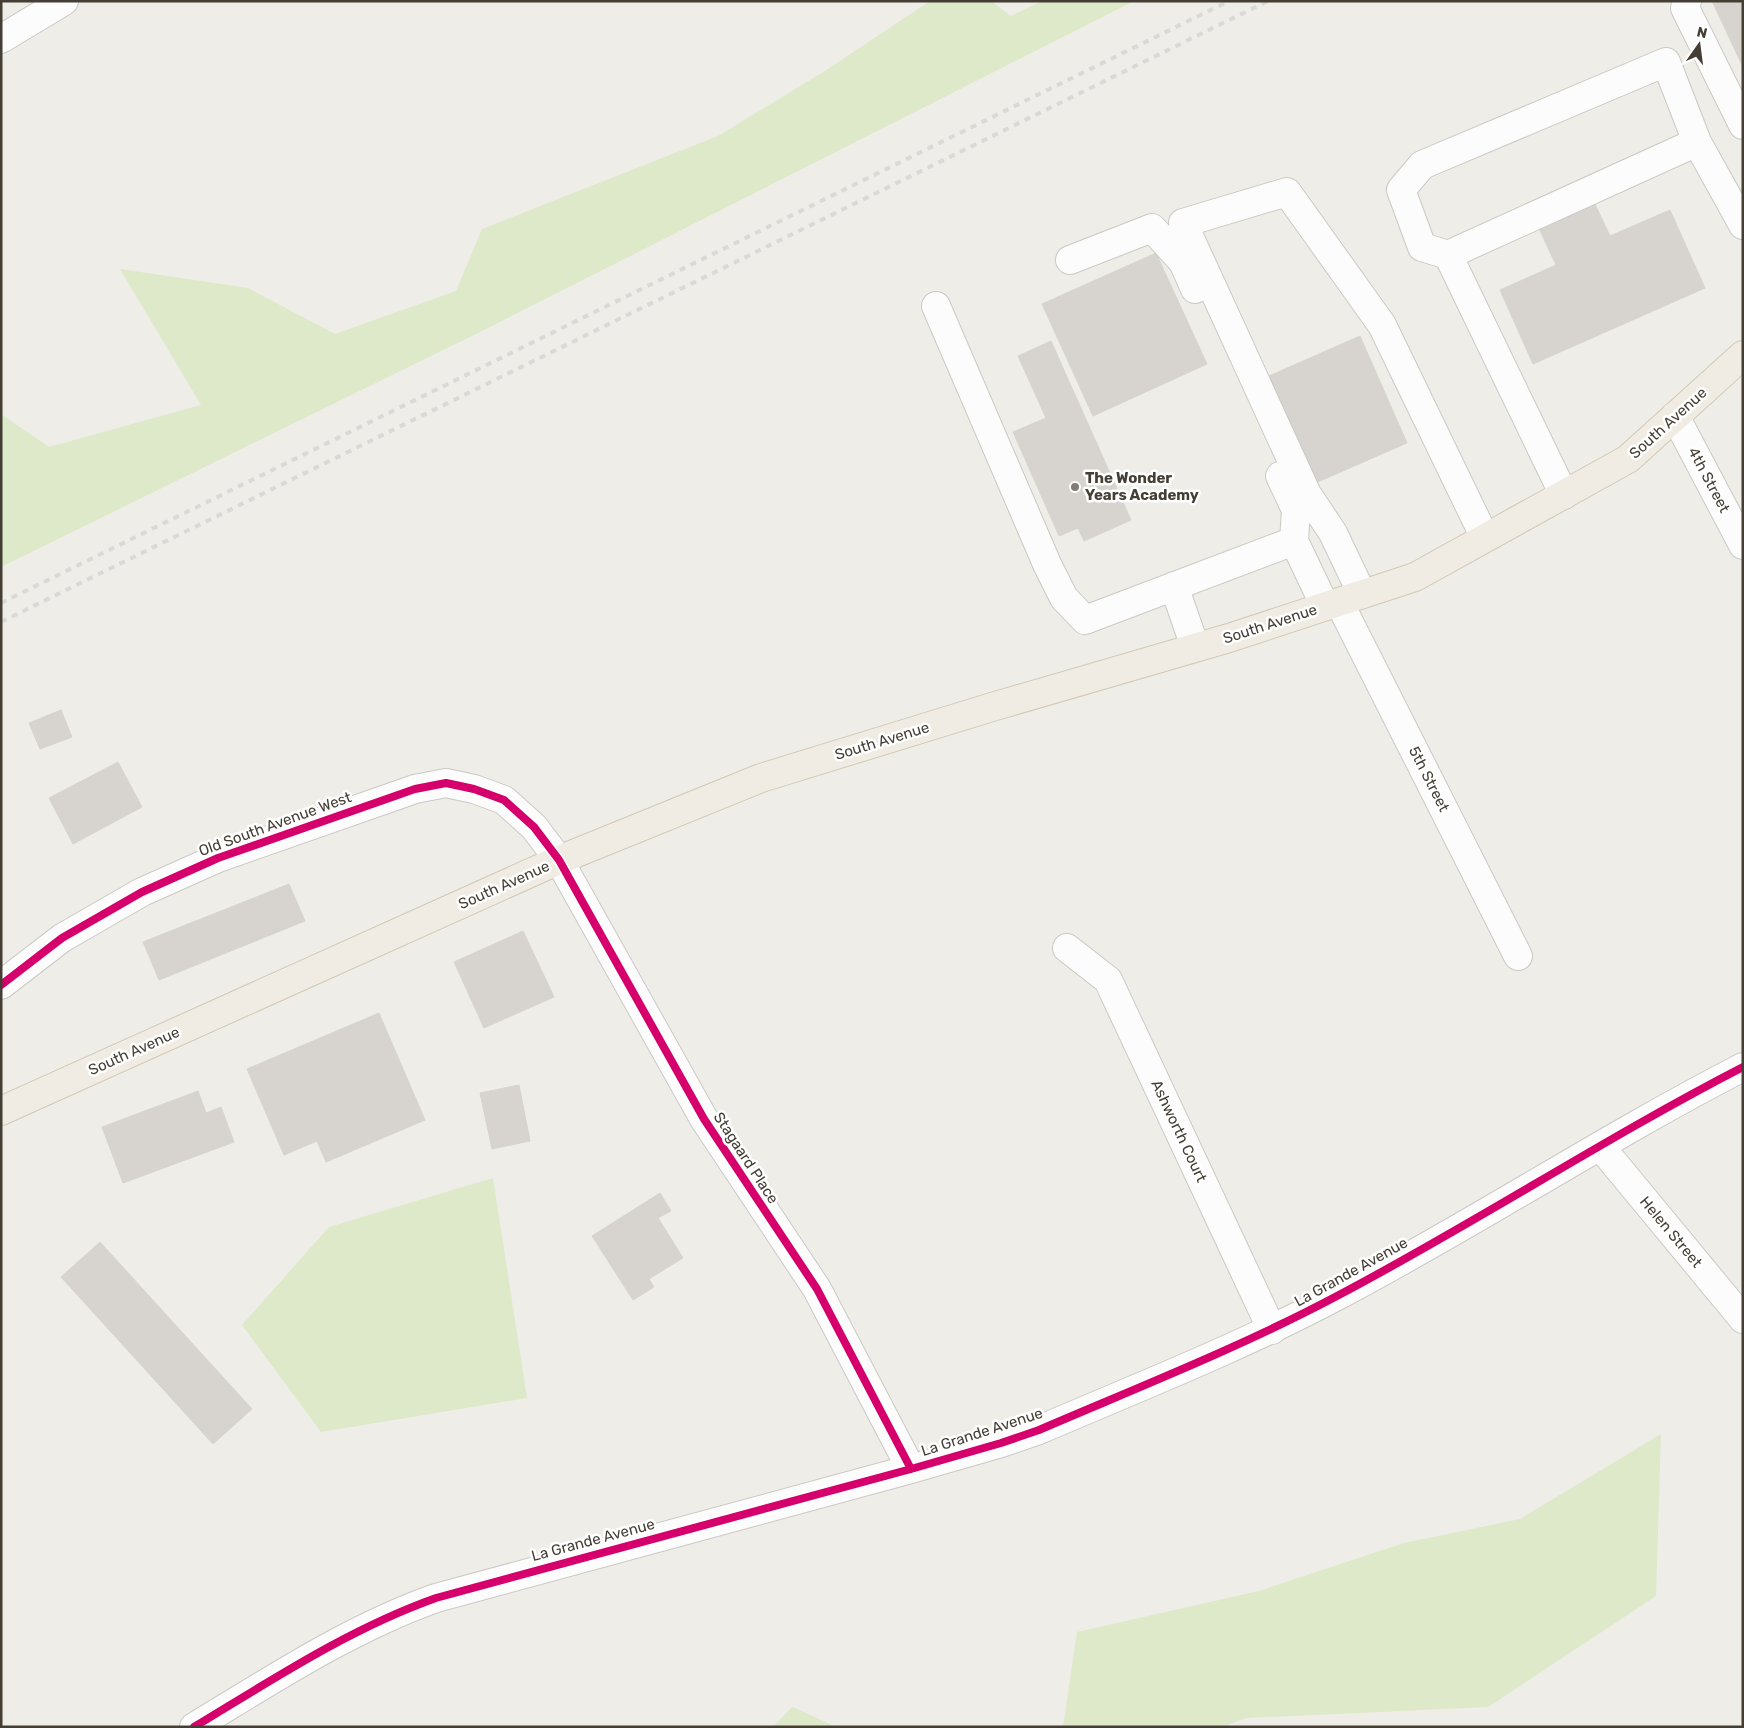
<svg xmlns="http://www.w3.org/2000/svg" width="1744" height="1728" font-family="Rubik,sans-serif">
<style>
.green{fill:#dde9c8}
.building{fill:#d7d4cf;stroke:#d7d4ce}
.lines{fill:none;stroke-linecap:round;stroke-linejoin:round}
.minor-casing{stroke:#cbc9c4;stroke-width:30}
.major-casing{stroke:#d1c9b6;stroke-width:30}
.minor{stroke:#fdfcfc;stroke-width:28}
.major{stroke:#f0ece3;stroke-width:28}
.rail{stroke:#d9d9d8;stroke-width:4;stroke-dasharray:6 6;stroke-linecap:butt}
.cycleway-casing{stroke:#fff;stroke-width:11}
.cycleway{stroke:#d6006c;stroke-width:8}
.poi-dot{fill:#807b74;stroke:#fff;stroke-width:2}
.labels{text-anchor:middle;stroke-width:5;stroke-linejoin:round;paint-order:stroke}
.street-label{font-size:15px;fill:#443e35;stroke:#fff}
.poi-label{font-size:15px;font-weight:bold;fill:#443e35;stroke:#fff;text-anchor:start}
</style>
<rect width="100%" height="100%" fill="#efede8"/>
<path class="green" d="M930 1H991L1011 16 1042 1H1134L486 329 1 567V414L49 447 201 405 120 269 248 288 335 334 456 291 482 229 718 136 825 71Z
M493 1178 527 1398 321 1432 242 1325 329 1227Z
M1661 1434 1656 1596 1488 1707 1246 1718 1222 1727H1063L1077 1632 1259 1591 1404 1543 1520 1519Z
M792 1707H793L836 1727H773Z"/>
<path class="building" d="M1712 1H1743V67Z
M1593 200 1610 236 1670 210 1705 288 1533 364 1500 290 1556 265 1537 224Z
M1156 253 1207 364 1093 416 1042 304Z
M1360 336 1407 443 1306 487 1260 380Z
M1051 341 1131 520 1084 541 1078 528 1059 536 1013 432 1046 418 1018 356Z
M61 710 72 737 40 749 29 723Z
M118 762 142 807 73 844 49 798Z
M289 884 305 921 159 980 143 942Z
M523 931 554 997 484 1028 454 962Z
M379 1013 425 1120 326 1162 317 1141 284 1155 247 1069Z
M519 1085 530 1141 492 1149 480 1093Z
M198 1091 206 1113 221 1107 234 1142 123 1183 102 1127Z
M660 1193 671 1211 658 1218 683 1258 649 1279 654 1287 633 1300 592 1236Z
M100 1242 252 1409 213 1444 61 1277Z"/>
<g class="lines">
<g class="minor-casing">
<path id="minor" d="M1687 1 1685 8 1743 125
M1 39 64 1
M1448 255 1422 247 1401 190 1422 165 1666 62 1697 142
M1070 260 1152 228 1183 262 1195 289
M936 306 1047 564 1064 598 1085 620 1294 541 1325 606
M1675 416 1743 545
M1280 476 1296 510 1294 541
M1564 495 1448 255 1697 142 1743 225
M1174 586 1195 647
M1362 594 1333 533 1307 494 1183 223 1287 192 1382 325 1485 538
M1339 602 1518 956
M1067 948 1108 980 1272 1330
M1 985 62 938 142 892 218 858 415 789 446 783 474 789 504 800 534 827 559 860 704 1119 817 1289 911 1469
M1600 1146 1743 1319
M194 1727C272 1680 349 1629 436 1598L911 1469 1001 1443 1039 1430C1139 1387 1241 1347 1337 1296 1474 1224 1605 1138 1743 1067"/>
</g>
<g class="major-casing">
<path id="major" d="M1 1111 559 860 761 778 992 707 1229 638 1415 577 1628 459 1743 355"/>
</g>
<use href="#minor" class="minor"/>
<use href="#major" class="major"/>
<path class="rail" d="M1 603 1229 1
M1 622 1268 1"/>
<g class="cycleway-casing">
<path id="cycleway" d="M1 985 62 938 142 892 218 858 415 789 446 783 474 789 504 800 534 827 559 860 704 1119 817 1289 911 1469
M194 1727C272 1680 349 1629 436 1598L911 1469 1001 1443 1039 1430C1139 1387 1241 1347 1337 1296 1474 1224 1605 1138 1743 1067"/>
</g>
<use href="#cycleway" class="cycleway"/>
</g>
<circle class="poi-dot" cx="1075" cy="487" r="5"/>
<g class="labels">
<g class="street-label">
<text transform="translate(1668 423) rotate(-42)" y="5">South Avenue</text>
<text transform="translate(1709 480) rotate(62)" y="5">4th Street</text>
<text transform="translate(1270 624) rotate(-18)" y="5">South Avenue</text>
<text transform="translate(882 741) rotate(-17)" y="5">South Avenue</text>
<text transform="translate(1429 779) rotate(63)" y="5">5th Street</text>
<text transform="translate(275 824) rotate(-20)" y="5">Old South Avenue West</text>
<text transform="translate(504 885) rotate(-24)" y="5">South Avenue</text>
<text transform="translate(134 1051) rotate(-24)" y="5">South Avenue</text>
<text transform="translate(1179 1131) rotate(65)" y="5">Ashworth Court</text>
<text transform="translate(746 1158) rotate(57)" y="5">Stagaard Place</text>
<text transform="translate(1671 1232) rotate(50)" y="5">Helen Street</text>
<text transform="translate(1351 1272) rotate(-29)" y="5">La Grande Avenue</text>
<text transform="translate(982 1432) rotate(-18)" y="5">La Grande Avenue</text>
<text transform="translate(593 1540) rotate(-15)" y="5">La Grande Avenue</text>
</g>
<g class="poi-label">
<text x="1085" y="483">The Wonder<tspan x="1085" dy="17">Years Academy</tspan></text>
</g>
</g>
<rect width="1744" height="1728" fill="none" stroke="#443e35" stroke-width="5"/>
<g transform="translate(1699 45) rotate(14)" stroke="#ffffff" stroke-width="4" paint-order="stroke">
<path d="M0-4L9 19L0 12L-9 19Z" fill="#443e35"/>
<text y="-8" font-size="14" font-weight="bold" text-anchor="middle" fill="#443e35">N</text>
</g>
</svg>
